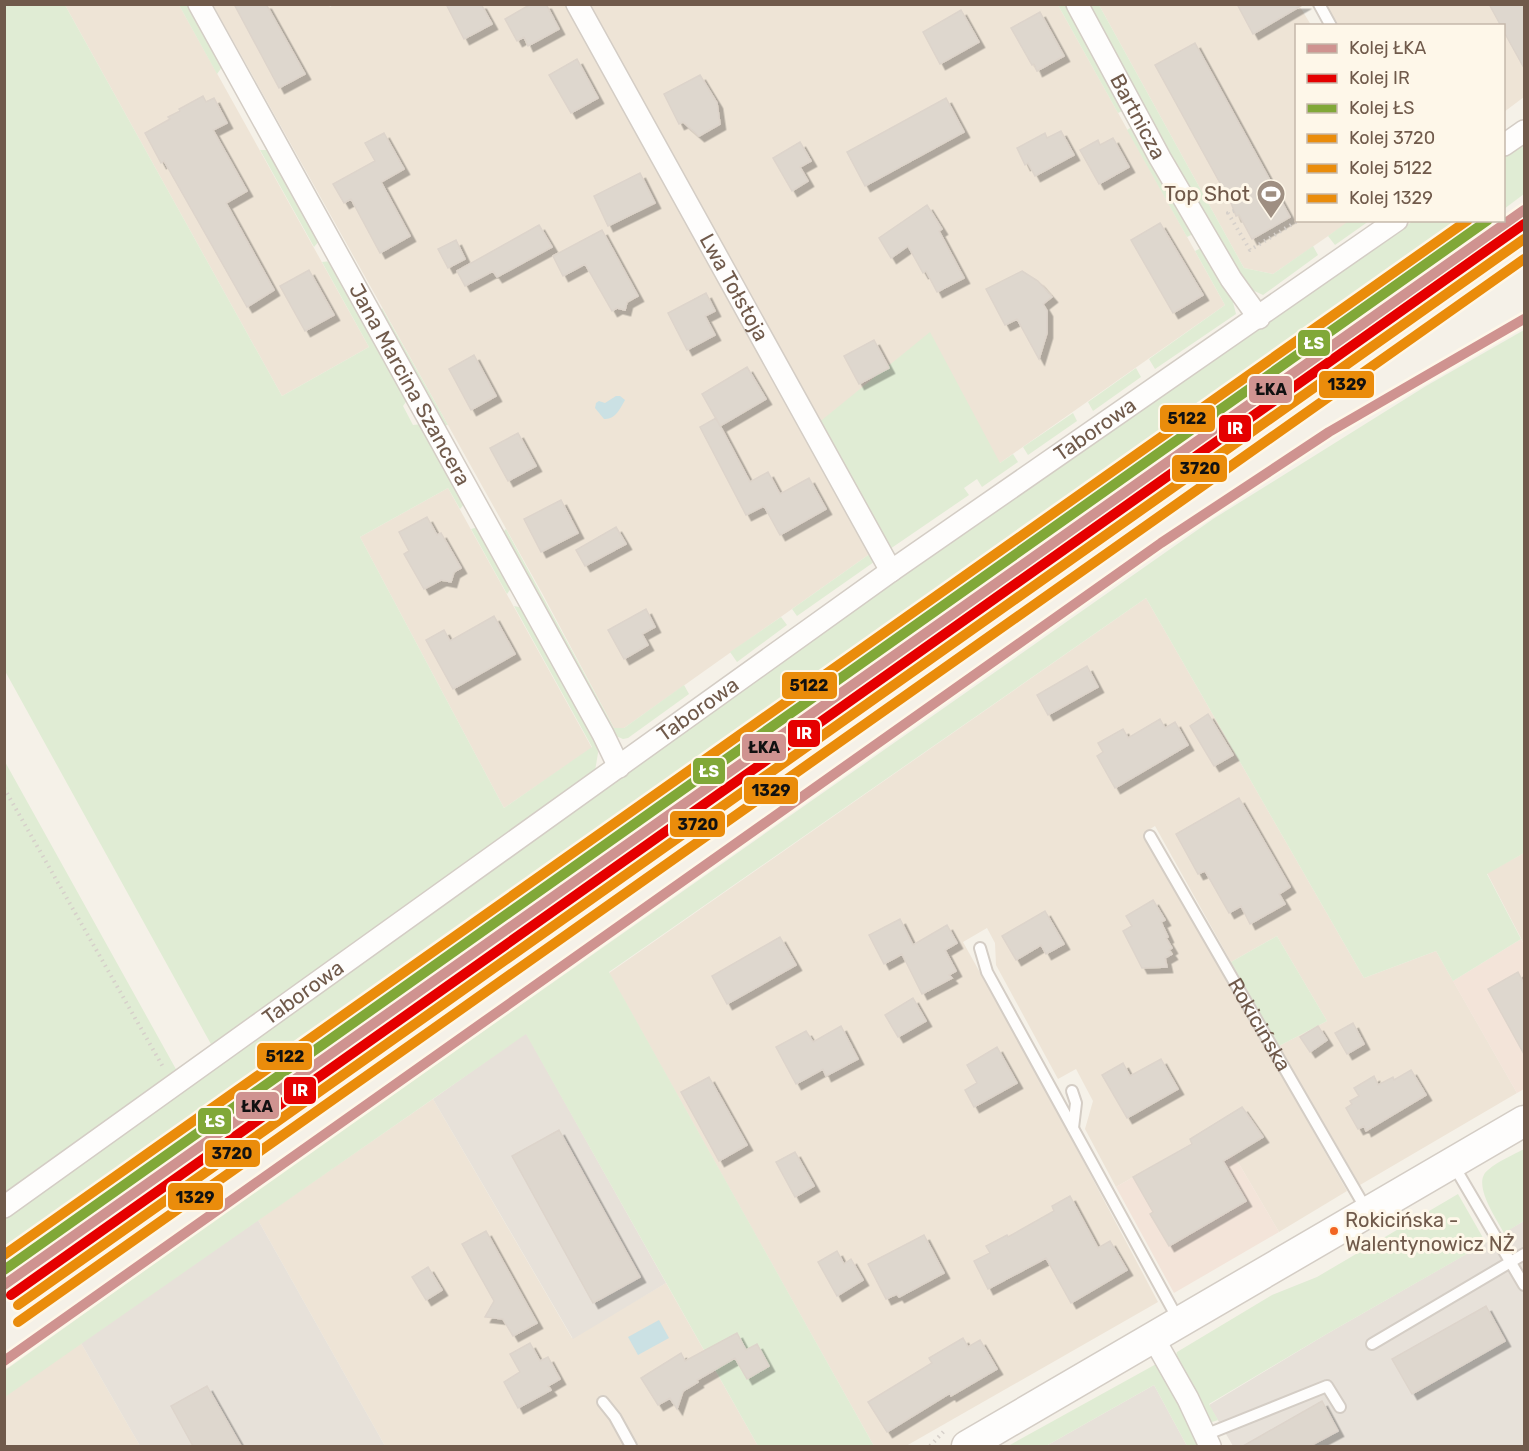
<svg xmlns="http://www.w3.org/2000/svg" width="1529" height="1451" font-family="Rubik,sans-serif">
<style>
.residential{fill:#eee4d6}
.commercial{fill:#f3e4d9}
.industrial{fill:#e7e1d9}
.green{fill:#e0ecd4}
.water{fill:#cbe1e4}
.building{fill:#ded7ce;stroke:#ddd4cb;stroke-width:1.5;filter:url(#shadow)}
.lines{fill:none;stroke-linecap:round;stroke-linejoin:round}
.lane-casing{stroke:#d4cdc5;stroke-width:14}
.street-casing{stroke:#d4cdc5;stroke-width:24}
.secondary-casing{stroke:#d4cdc5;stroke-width:33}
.path{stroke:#d6d0ca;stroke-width:4;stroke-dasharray:1.5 4.5;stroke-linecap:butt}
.lane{stroke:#fefdfc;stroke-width:10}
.street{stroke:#fefdfc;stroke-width:21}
.secondary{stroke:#fefdfc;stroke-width:30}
.rail-1-casing{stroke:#fef7e9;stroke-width:15}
.rail-2-casing{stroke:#fef7e9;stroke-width:15}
.rail-3-casing{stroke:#fef7e9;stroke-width:15}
.rail-4-casing{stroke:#fef7e9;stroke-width:15}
.rail-5-casing{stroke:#fef7e9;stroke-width:15}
.rail-6-casing{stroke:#fef7e9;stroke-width:15}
.rail-1{stroke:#cf9390;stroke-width:10}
.rail-2{stroke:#e50000;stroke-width:10}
.rail-3{stroke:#81a838;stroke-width:10}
.rail-4{stroke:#ea8c0b;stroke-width:10}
.rail-5{stroke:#ea8c0b;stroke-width:10}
.rail-6{stroke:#ea8c0b;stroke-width:10}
.bus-dot{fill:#f26522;stroke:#fef7e9;stroke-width:2}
.labels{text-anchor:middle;stroke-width:6;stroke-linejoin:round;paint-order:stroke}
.bus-label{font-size:20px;fill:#705a4b;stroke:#fef7e9;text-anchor:start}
.street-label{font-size:21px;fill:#705a4b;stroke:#fef7e9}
.poi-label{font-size:21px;fill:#705a4b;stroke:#fef7e9;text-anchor:end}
.line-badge{stroke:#fef7e9;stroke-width:2}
.badge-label{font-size:16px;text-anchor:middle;font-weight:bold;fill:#fff}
.pale-badge-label{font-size:16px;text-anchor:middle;font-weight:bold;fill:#111}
</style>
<defs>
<filter id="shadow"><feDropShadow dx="5.5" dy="5.5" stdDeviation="0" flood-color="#0004"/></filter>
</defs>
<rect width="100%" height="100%" fill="#f5f1e8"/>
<path class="residential" d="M328 4 330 7 335 4 566 5 871 553 624 728H614L542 593 213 5Z
M65 5H179L369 347 282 396Z
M586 5H1058L1225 305 1000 463 817 424Z
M1099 5H1299L1311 25 1296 26V220L1350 221 1273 274 1244 268Z
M1325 5H1524V97L1504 112V26L1337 25Z
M448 488 592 748 504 808 360 537Z
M1146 598 1364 978 1436 951 1517 1093 1360 1185 1279 1046 1327 1021 1277 936 1231 962 1155 826 1144 833 1347 1191 1279 1232 1218 1128 1116 1187 1085 1129 1093 1101 1076 1069 1058 1079 996 965 995 943 987 928 963 942 1047 1093 1158 1302 906 1446H874L609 973Z
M1524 853V944L1487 873Z
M433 1099 572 1338 666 1283 758 1446H385L258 1220Z
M81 1343 140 1446H5L4 1397Z"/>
<path class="commercial" d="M1521 939 1524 944V1089L1517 1093 1453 981Z
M1218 1128 1279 1232 1174 1293 1116 1187Z"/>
<path class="industrial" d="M526 1033 666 1283 573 1339 433 1099Z
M258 1220 385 1446H140L81 1343Z
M1524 1221V1446H1233L1209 1405 1325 1335Z
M1154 1385 1187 1446H1046Z"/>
<path class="green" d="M4 5H65L282 396 369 347 322 262 331 261 408 399 403 406 413 425 422 424 465 503 460 509 448 488 360 537 504 808 592 747 514 606 524 608 597 742 598 753 595 771 212 1046 5 671Z
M179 5H188L222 67 217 74Z
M1058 5H1065L1124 110 1118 113Z
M1086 5H1099L1244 268 1273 274 1313 246 1318 255 1263 295 1248 288 1212 229Z
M1133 126 1193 234 1187 237 1127 130Z
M1524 142V194L1504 209V157Z
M260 150H270L320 240 314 247Z
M1350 220 1369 221 1335 245 1328 236Z
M1413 221H1487L1249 388 779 724 5 1270 4 1216 891 580Z
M1201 248 1232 298 1236 314 1155 369 1149 359 1225 305 1195 251Z
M382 308 448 425 441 426 379 314Z
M1524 330V853L1487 874 1521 939 1453 981 1436 951 1364 978 1146 598 609 972 874 1446H758L526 1034 5 1397 4 1371 250 1195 1213 519 1426 386Z
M930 332 1000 463 1013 454 1018 462 982 487 977 479 964 488 969 495 890 549 817 424Z
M1136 368 1141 377 1093 411 1088 402Z
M1073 413 1077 421 1028 455 1023 447Z
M478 527 512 587 507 594 471 529Z
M506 529 614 728H624L684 685 689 694 628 738 623 739 611 734 501 534Z
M871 553 874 562 797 616 792 609Z
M781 617 787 625 737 662 730 652Z
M4 760 177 1071 4 1198Z
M1277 936 1327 1021 1279 1046 1231 962Z
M1524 1149V1221L1504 1233C1496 1218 1471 1183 1488 1170 1498 1161 1513 1155 1524 1149Z
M1458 1194 1486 1243 1325 1335 1209 1404 1218 1420 1212 1422 1203 1416 1176 1355 1177 1352 1272 1295 1317 1277Z
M1158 1363 1201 1446H1187L1154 1385 1046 1446H1008Z"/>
<path class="water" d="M616 396H620L625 400C620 409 615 420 604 419L595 408 596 403 599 401 605 403Z
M659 1320 669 1338 638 1355 628 1337Z"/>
<path class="building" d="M234 4H266L305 74 279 88Z
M446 4H481L492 24 464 39Z
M531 4H546L559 29 528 46 524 37 517 41 505 19Z
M1237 4H1304L1253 34Z
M1489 4H1524V68L1503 30V26H1501Z
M961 10 979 42 940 64 923 32Z
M1040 12 1064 56 1037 71 1034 64 1032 65 1011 28Z
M1195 43 1290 217 1252 239 1239 215 1236 216 1231 203 1155 65Z
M577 59 598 98 571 113 549 75Z
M700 75 717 103 720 124 699 136 683 122 679 124 664 94Z
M203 96 206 102 214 98 227 123 213 130 247 191 226 203 274 290 247 307 164 161 161 163 145 133 170 119 168 117 180 111 179 109Z
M946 98 964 132 865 186 847 152Z
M1061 131 1074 155 1035 176 1028 163 1025 165 1017 148 1045 133 1047 138Z
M384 133 404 169 381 182 410 236 380 253 351 199 344 203 333 184 375 161 365 143Z
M1113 138 1129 167 1099 184 1080 150 1098 140 1100 145Z
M800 142 811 161 800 167 808 181 792 191 773 158Z
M640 173 655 203 608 226 594 196Z
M927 205 942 229 939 231 964 278 937 292 926 271 923 273 908 246 891 258 879 238Z
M1160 223 1203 295 1173 313 1131 240Z
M539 225 552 247 497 277 493 271 465 286 457 271Z
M602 230 638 296 627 302 625 310 617 308 612 311 585 264 563 276 553 256Z
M456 240 465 259 448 268 438 249Z
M309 270 334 315 305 331 280 286Z
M1022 271 1038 281 1052 297 1043 304 1047 311V333L1039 359 1017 319 1005 325 986 289Z
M706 293 715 311 705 316 715 335 687 350 668 313Z
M874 340 889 368 859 384 844 356Z
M474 355 496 396 471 410 449 369Z
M747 367 766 399 720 426 702 394Z
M716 418 750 482 768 472 780 494 809 478 826 509 780 535 764 506 746 515 700 427Z
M518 433 536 466 508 481 490 448Z
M561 500 578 533 541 552 524 519Z
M427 517 437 535 441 533 461 568 454 572 451 582 441 580 424 589 404 554 409 551 399 532Z
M616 527 626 544 585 566 576 550Z
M646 609 655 627 642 634 648 645 624 659 608 630Z
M494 616 515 654 453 689 426 640 444 630 450 641Z
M1087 666 1098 687 1048 715 1037 695Z
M1208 714 1233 755 1214 766 1190 726Z
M1160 719 1165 728 1175 722 1188 745 1115 788 1097 756 1103 752 1098 743 1123 729 1128 738Z
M1239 798 1290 887 1279 894 1285 904 1250 924 1241 906 1229 913 1205 871 1198 874 1176 834Z
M1153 900 1165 920 1161 922 1168 937 1166 938 1172 948 1169 950 1172 954 1165 958 1167 967 1142 968 1123 931 1132 926 1126 916Z
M1045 911 1064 944 1046 954 1041 945 1016 960 1002 936Z
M900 919 913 945 947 925 957 943 945 950 956 971 949 975 952 978 922 994 902 954 884 964 869 935Z
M780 937 796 965 727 1004 712 976Z
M1518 972 1524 984V1054L1488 989Z
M913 998 926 1021 898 1037 885 1015Z
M1353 1023 1364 1044 1347 1054 1335 1033Z
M841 1026 858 1059 826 1076 823 1069 796 1084 776 1047 806 1031 813 1042Z
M1318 1026 1327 1040 1310 1052 1300 1037Z
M997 1047 1017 1083 974 1107 965 1090 977 1083 967 1065Z
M1161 1059 1178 1089 1127 1118 1102 1075 1123 1063 1130 1076Z
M1411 1070 1426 1095 1366 1131 1364 1126 1358 1129 1346 1108 1352 1104 1350 1101 1359 1096 1354 1088 1374 1076 1378 1085 1393 1077 1394 1080Z
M709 1077 747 1145 719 1161 681 1092Z
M1242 1107 1263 1137 1223 1161 1246 1201 1169 1246 1150 1214 1153 1212 1133 1177 1192 1144 1190 1139Z
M559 1130 640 1277 593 1303 512 1156Z
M795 1152 814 1186 795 1197 776 1162Z
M1070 1196 1098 1248 1110 1241 1127 1270 1071 1303 1046 1258 988 1289 974 1261 990 1253 986 1246 1007 1235 1008 1237 1054 1211 1052 1206Z
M486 1231 537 1323 513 1336 503 1319 485 1317 494 1301 462 1244Z
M924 1235 944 1273 899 1297 897 1294 886 1299 868 1264Z
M837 1251 844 1264 851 1259 863 1280 837 1296 818 1262Z
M428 1267 442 1290 426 1300 412 1277Z
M1486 1306 1505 1341 1412 1394 1392 1359Z
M737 1333 746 1350 757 1344 769 1366 747 1379 735 1358 697 1380 698 1382 683 1391 677 1409 670 1398 658 1405 641 1378 681 1353 685 1361Z
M963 1338 968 1347 980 1340 997 1369 951 1396 950 1393 887 1432 868 1402 932 1363 929 1358Z
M530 1343 540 1361 548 1357 560 1379 548 1386 551 1390 518 1408 504 1382 520 1372 510 1354Z
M207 1386 241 1446H193L171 1406Z
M1322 1401 1338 1431 1310 1446H1243Z"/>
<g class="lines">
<g class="lane-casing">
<g id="lane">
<path d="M1319 4 1331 26"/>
<path id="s1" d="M1150 836 1366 1209"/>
<path d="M980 948 987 972 1179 1321"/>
<path d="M1072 1091 1076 1103 1073 1128"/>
<path d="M1454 1166 1524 1285"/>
<path d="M1372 1344 1524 1254"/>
<path d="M603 1402 615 1417 631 1446"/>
<path d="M1205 1435 1327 1386 1340 1407"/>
</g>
</g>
<g class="street-casing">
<g id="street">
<path id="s2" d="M199 4 603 734 619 767"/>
<path id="s3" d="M577 4 891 571"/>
<path id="s4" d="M1077 4 1160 158 1231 279 1259 318"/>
<path d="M1504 145 1524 131"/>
<path id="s5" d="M4 1207 891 571 1397 220"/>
<path d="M1154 1339 1188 1399 1210 1446"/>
</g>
</g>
<g class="secondary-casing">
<path id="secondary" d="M967 1446 1524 1121"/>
</g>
<path class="path" d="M1234 211 1228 213 1250 250 1299 220
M4 788 163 1067
M930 1446 946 1429"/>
<use href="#lane" class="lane"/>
<use href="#street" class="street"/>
<use href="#secondary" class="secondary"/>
<g class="rail-1-casing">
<path id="rail-1" d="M4 1285 1524 210
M4 1361 1161 543 1329 432 1524 319"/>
</g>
<g class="rail-2-casing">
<path id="rail-2" d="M11 1295 1524 224"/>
</g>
<g class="rail-3-casing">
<path id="rail-3" d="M4 1270 1488 220"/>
</g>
<g class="rail-4-casing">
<path id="rail-4" d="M18 1305 1524 239"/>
</g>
<g class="rail-5-casing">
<path id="rail-5" d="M4 1255 1468 220"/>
</g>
<g class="rail-6-casing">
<path id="rail-6" d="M18 1322 1524 259"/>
</g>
<use href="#rail-1" class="rail-1"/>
<use href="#rail-2" class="rail-2"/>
<use href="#rail-3" class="rail-3"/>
<use href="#rail-4" class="rail-4"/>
<use href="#rail-5" class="rail-5"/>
<use href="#rail-6" class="rail-6"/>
</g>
<defs>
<g id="stadium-pin" transform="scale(1.5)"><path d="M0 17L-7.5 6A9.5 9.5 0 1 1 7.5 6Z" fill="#9f8f82" stroke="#fef7e9"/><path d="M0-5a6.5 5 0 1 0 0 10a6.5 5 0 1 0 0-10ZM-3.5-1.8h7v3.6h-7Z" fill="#fff"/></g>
</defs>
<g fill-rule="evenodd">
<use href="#stadium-pin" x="1271" y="194"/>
</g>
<circle class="bus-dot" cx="1334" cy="1231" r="5"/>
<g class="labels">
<g class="bus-label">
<text x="1345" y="1227">Rokicińska -<tspan x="1345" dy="24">Walentynowicz NŻ</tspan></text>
</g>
<g class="street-label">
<text dy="7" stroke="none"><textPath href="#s4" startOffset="128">Bartnicza</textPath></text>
<text dy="7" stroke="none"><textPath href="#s3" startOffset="324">Lwa Tołstoja</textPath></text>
<text dy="7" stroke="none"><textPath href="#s2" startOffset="435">Jana Marcina Szancera</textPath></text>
<text dy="7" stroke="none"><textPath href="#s5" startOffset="1340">Taborowa</textPath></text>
<text dy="7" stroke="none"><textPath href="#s5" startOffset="854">Taborowa</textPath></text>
<text dy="7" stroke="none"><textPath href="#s5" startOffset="368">Taborowa</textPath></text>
<text dy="7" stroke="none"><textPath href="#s1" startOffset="218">Rokicińska</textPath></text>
</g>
<g class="poi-label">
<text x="1250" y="201">Top Shot</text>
</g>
</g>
<g class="line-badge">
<rect x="1297" y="329" width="34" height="28" rx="6" fill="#81a838"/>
<rect x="1318" y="370" width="57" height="29" rx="6" fill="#ea8c0b"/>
<rect x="1248" y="375" width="45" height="29" rx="6" fill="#cf9390"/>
<rect x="1159" y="404" width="57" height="29" rx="6" fill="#ea8c0b"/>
<rect x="1218" y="414" width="34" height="29" rx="6" fill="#e50000"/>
<rect x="1171" y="454" width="57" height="29" rx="6" fill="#ea8c0b"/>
<rect x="781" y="671" width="57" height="29" rx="6" fill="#ea8c0b"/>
<rect x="787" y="719" width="34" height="29" rx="6" fill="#e50000"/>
<rect x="741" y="733" width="46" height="29" rx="6" fill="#cf9390"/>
<rect x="692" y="757" width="34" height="28" rx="6" fill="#81a838"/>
<rect x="743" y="776" width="56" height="29" rx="6" fill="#ea8c0b"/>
<rect x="669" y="810" width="57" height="28" rx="6" fill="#ea8c0b"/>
<rect x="256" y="1042" width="57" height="29" rx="6" fill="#ea8c0b"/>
<rect x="283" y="1076" width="34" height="29" rx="6" fill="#e50000"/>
<rect x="235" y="1091" width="45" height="29" rx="6" fill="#cf9390"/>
<rect x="197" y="1107" width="35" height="28" rx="6" fill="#81a838"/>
<rect x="204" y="1139" width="57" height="29" rx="6" fill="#ea8c0b"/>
<rect x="167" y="1182" width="57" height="29" rx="6" fill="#ea8c0b"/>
</g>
<g class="badge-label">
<text x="1314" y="349">ŁS</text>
<text x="1235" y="434">IR</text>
<text x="804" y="739">IR</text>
<text x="709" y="777">ŁS</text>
<text x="300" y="1096">IR</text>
<text x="215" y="1127">ŁS</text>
</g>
<g class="pale-badge-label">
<text x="1347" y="390">1329</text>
<text x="1271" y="395">ŁKA</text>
<text x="1187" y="424">5122</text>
<text x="1200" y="474">3720</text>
<text x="809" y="691">5122</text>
<text x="764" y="753">ŁKA</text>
<text x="771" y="796">1329</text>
<text x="698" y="830">3720</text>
<text x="285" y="1062">5122</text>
<text x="257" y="1112">ŁKA</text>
<text x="232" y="1159">3720</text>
<text x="195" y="1203">1329</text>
</g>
<rect width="1529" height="1451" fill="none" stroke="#705a4b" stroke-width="12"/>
<rect x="1295" y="24" width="210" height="198" fill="#fef7e9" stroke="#c5b8aa" stroke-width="1.5"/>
<rect x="1307" y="44" width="30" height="9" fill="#cf9390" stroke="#c5b8aa" stroke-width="1.5"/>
<text x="1349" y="54" font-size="18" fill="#705a4b">Kolej ŁKA</text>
<rect x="1307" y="74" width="30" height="9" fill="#e50000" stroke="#c5b8aa" stroke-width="1.5"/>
<text x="1349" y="84" font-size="18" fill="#705a4b">Kolej IR</text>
<rect x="1307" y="104" width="30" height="9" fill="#81a838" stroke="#c5b8aa" stroke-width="1.5"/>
<text x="1349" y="114" font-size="18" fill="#705a4b">Kolej ŁS</text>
<rect x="1307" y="134" width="30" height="9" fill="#ea8c0b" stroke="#c5b8aa" stroke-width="1.5"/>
<text x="1349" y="144" font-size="18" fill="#705a4b">Kolej 3720</text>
<rect x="1307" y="164" width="30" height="9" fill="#ea8c0b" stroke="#c5b8aa" stroke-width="1.5"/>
<text x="1349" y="174" font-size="18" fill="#705a4b">Kolej 5122</text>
<rect x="1307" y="194" width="30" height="9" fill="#ea8c0b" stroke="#c5b8aa" stroke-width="1.5"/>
<text x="1349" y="204" font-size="18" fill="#705a4b">Kolej 1329</text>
</svg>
